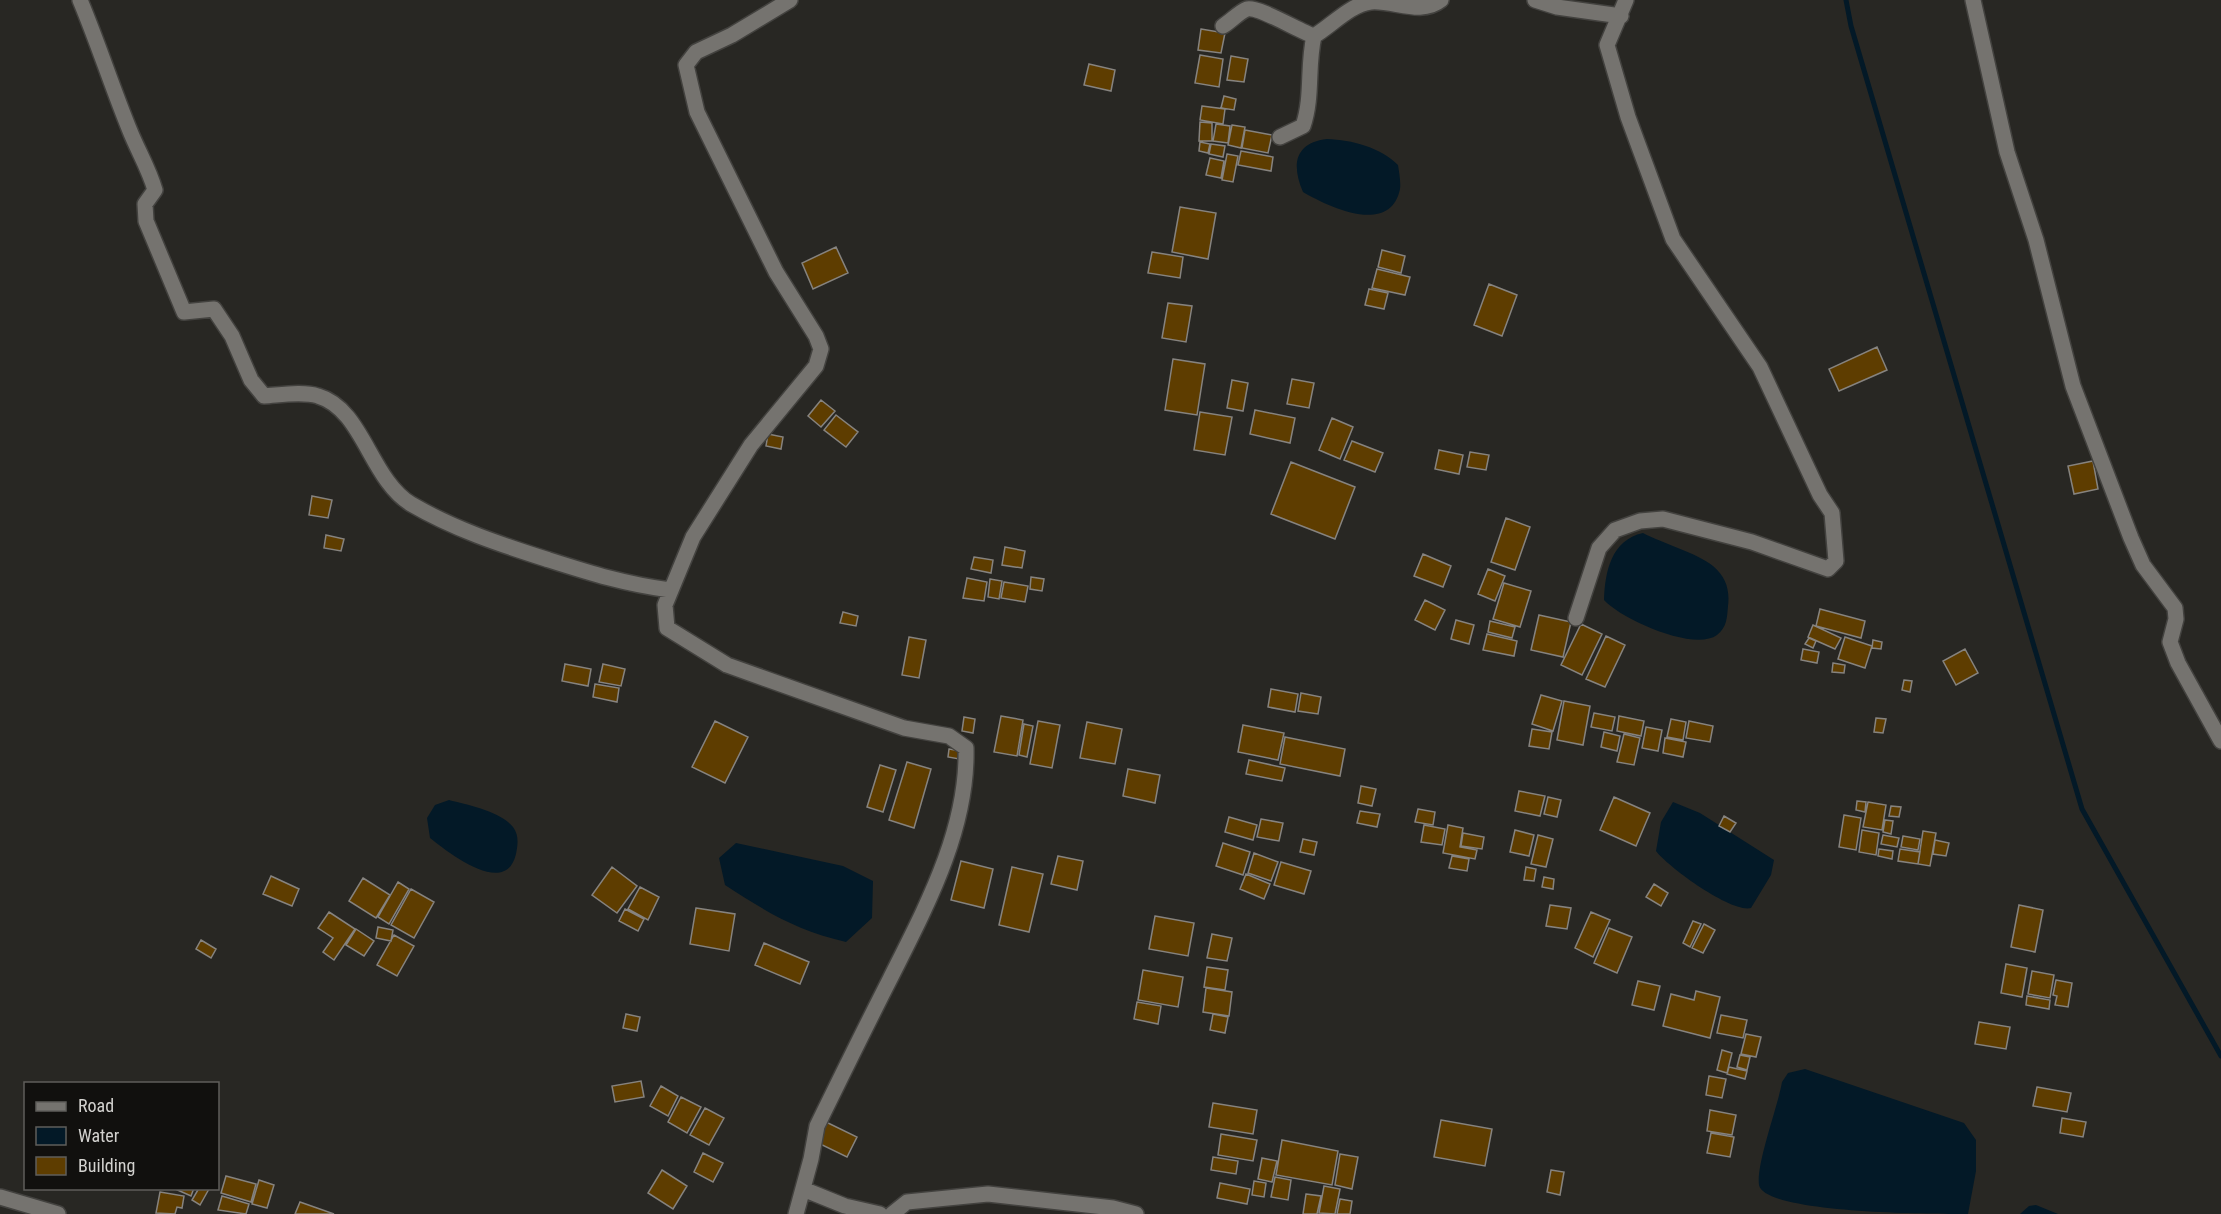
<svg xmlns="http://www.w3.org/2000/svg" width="2221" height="1214" font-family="'Roboto Condensed',sans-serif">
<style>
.water{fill:#031927}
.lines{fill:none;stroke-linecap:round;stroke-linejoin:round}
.stream{stroke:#031927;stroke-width:5}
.building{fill:#5e3d00;stroke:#86837f;stroke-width:1.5}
.minor-casing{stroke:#43423f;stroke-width:18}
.minor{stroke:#75736f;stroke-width:15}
</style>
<rect width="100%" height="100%" fill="#282723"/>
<path class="water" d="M1327 139C1352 140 1380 147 1398 165 1399 172 1401 182 1400 189 1390 237 1327 206 1303 192 1291 164 1295 143 1327 139Z
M1643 533C1662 543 1697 553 1713 566 1726 577 1730 590 1728 606 1727 618 1727 627 1717 635 1694 652 1621 619 1604 600 1605 572 1611 540 1643 533Z
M449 800C468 805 500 811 513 827 519 835 518 844 516 854 506 898 449 853 430 838L427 818 435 805Z
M1673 802 1700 813 1774 860 1771 875 1751 908C1731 913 1668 867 1656 851L1661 822Z
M736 843 843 866 873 881 872 918 846 942C796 930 768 913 725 885L719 858Z
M1805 1069 1964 1123 1976 1140V1171L1968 1214C1935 1214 1765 1214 1759 1185 1756 1164 1778 1106 1782 1082L1788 1073Z
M2036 1205 2058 1214H2020L2029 1206Z"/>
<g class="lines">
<path class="stream" d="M1846 0 1851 26 2082 809 2221 1056"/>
</g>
<path class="building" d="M1201 29 1225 33 1221 53 1198 50Z
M1200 55 1223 59 1219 87 1195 83Z
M1231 56 1248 59 1244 82 1227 80Z
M1089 64 1115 70 1111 91 1084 85Z
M1224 96 1236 99 1234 110 1221 108Z
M1202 106 1225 109 1223 124 1200 120Z
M1200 122 1212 123V141H1199Z
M1216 124 1230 126 1228 143 1213 141Z
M1232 125 1245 127 1241 148 1228 145Z
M1245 130 1272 135 1268 153 1242 148Z
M1200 142 1210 144 1208 153 1199 151Z
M1211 144 1225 146 1223 157 1209 154Z
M1241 151 1273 157 1271 171 1238 165Z
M1227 154 1238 156 1233 182 1222 180Z
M1210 158 1224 161 1221 178 1206 175Z
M1180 207 1216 213 1208 259 1172 252Z
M836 247 848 273 813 289 802 263Z
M1382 250 1405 256 1401 273 1378 267Z
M1152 252 1183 257 1180 278 1148 273Z
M1377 269 1410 277 1405 295 1372 288Z
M1489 284 1517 295 1502 336 1474 325Z
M1369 289 1388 293 1384 309 1365 305Z
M1168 303 1192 306 1186 342 1162 338Z
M1877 347 1887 370 1839 391 1829 369Z
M1173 359 1205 364 1197 415 1165 410Z
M1292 379 1314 383 1309 408 1287 404Z
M1232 380 1248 383 1243 411 1227 408Z
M821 400 835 411 821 427 808 416Z
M1255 410 1295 418 1290 443 1250 434Z
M1200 412 1232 417 1225 455 1194 450Z
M836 415 858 432 846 447 824 430Z
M1332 418 1353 427 1340 459 1319 450Z
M768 434 783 437 781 449 766 446Z
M1352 441 1383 453 1375 472 1344 460Z
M1439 450 1463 455 1459 474 1435 469Z
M1470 452 1489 455 1486 470 1467 467Z
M2093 461 2098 489 2074 494 2068 466Z
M1291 462 1355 487 1335 539 1271 514Z
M312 496 332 500 328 518 309 515Z
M1506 518 1530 527 1515 570 1491 562Z
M326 535 344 539 341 551 324 548Z
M1005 547 1025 551 1022 568 1002 565Z
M1423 554 1451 566 1443 587 1414 576Z
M974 557 993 560 991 573 971 569Z
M1488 569 1505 576 1495 601 1478 594Z
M1031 577 1044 579 1042 591 1030 589Z
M967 578 987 582 984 601 963 598Z
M990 579 1002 581 999 599 988 597Z
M1004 582 1028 586 1025 602 1001 598Z
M1504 583 1531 591 1520 627 1493 619Z
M1425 600 1445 610 1435 630 1415 620Z
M1820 609 1865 621 1861 638 1816 626Z
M843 612 858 616 856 626 840 623Z
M1539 615 1571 622 1563 657 1531 650Z
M1456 620 1474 625 1469 644 1451 639Z
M1490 621 1515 627 1512 638 1488 632Z
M1581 624 1602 634 1582 675 1561 665Z
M1813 625 1841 638 1835 649 1808 637Z
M1487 634 1517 641 1514 656 1483 650Z
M1606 636 1625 645 1605 687 1586 679Z
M909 637 926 640 919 678 902 675Z
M1845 637 1872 646 1865 668 1838 659Z
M1809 638 1816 641 1813 648 1805 644Z
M1873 640 1882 642 1881 649 1872 648Z
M1803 649 1819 652 1817 663 1801 660Z
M1965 649 1978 673 1956 685 1943 661Z
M1833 663 1845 665 1844 673 1832 672Z
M565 664 591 669 588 686 562 681Z
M603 664 625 669 621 686 599 682Z
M1904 680 1912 681 1910 692 1902 690Z
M595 684 619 688 617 702 593 697Z
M1271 689 1298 694 1295 712 1268 707Z
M1301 693 1321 697 1318 714 1298 711Z
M1541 695 1562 701 1553 731 1532 724Z
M1564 701 1590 706 1583 745 1557 740Z
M1594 713 1615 717 1612 731 1591 727Z
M1001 716 1023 720 1017 756 994 752Z
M1619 716 1644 721 1641 736 1617 731Z
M964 717 975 719 973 733 962 731Z
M1876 718 1886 719 1883 733 1874 732Z
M1671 719 1686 722 1683 740 1667 737Z
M715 721 748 737 725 783 692 767Z
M1038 721 1060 725 1052 768 1030 764Z
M1689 721 1713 726 1710 742 1686 738Z
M1087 722 1122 729 1115 764 1080 758Z
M1024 724 1033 726 1027 757 1019 755Z
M1243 725 1284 733 1278 760 1238 752Z
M1646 727 1662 730 1658 751 1642 748Z
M1532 729 1552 732 1549 749 1529 746Z
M1604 732 1620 736 1617 751 1601 747Z
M1624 734 1640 738 1634 765 1617 762Z
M1285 737 1345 749 1340 776 1280 764Z
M1665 738 1686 742 1683 757 1663 753Z
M949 749 961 751 959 759 948 757Z
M1249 760 1285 768 1282 781 1246 774Z
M907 762 931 769 914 828 889 820Z
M880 765 896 770 883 812 867 807Z
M1128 769 1160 775 1155 803 1123 796Z
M1361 786 1376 789 1372 806 1358 803Z
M1519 791 1545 796 1540 816 1515 811Z
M1548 797 1561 800 1557 817 1544 814Z
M1614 797 1650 813 1636 846 1600 830Z
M1857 801 1866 802 1865 812 1856 810Z
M1868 802 1886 805 1882 830 1863 827Z
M1891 806 1901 807 1899 817 1889 816Z
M1418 809 1435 812 1433 825 1415 822Z
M1360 811 1380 814 1377 827 1357 823Z
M1844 815 1861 818 1856 850 1839 847Z
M1724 816 1736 823 1730 832 1719 826Z
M1229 817 1257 825 1253 840 1225 832Z
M1261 819 1283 823 1279 841 1257 837Z
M1885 820 1893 821 1891 834 1883 832Z
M1424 825 1445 829 1442 845 1421 842Z
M1448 825 1463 828 1460 847 1477 850 1475 859 1443 853Z
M1515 830 1534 835 1529 856 1510 852Z
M1862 830 1879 833 1876 855 1859 852Z
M1923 831 1936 833 1930 866 1918 864Z
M1463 833 1484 837 1482 849 1461 846Z
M1538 835 1553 839 1546 867 1531 864Z
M1883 835 1899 838 1897 847 1881 844Z
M1903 836 1920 839 1918 850 1901 847Z
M1303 839 1317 842 1314 855 1300 852Z
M1935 840 1949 843 1946 856 1933 854Z
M1223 843 1250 852 1243 875 1216 866Z
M1879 849 1893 851 1892 859 1878 856Z
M1900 849 1920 852 1918 864 1898 861Z
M1254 853 1278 862 1271 881 1248 873Z
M1058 856 1083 861 1077 890 1051 884Z
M1452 856 1469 859 1467 871 1449 868Z
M961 861 993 869 984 908 951 900Z
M1281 862 1311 871 1304 894 1274 885Z
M612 867 637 886 617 913 592 895Z
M1012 867 1043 874 1029 932 999 925Z
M1526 867 1536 869 1534 881 1524 880Z
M1246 874 1270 884 1264 899 1240 889Z
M271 876 299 889 292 906 263 894Z
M1544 877 1554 879 1553 889 1542 887Z
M363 878 390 895 376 918 349 901Z
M398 882 409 889 389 924 378 917Z
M1654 884 1668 893 1661 906 1646 897Z
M640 887 659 897 648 920 628 909Z
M411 889 434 902 414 938 391 925Z
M1550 905 1571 908 1567 929 1546 926Z
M2019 905 2043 910 2035 952 2011 947Z
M696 908 735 914 729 951 690 944Z
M625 909 644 919 638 931 619 921Z
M329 912 355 929 334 960 323 952 333 938 318 928Z
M1591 912 1610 920 1593 957 1575 948Z
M1155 916 1194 923 1188 956 1149 949Z
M1693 921 1701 924 1690 947 1683 943Z
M1704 924 1715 930 1703 953 1692 948Z
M378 927 393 930 391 941 376 938Z
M1609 928 1632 937 1617 973 1594 963Z
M356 929 374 941 364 956 346 945Z
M1212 934 1232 938 1227 961 1207 958Z
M394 935 414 946 397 976 377 965Z
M201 940 216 949 211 958 196 949Z
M764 943 809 962 800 984 755 965Z
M2006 964 2027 968 2022 997 2001 993Z
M1207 967 1228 970 1225 990 1204 987Z
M1143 970 1183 977 1178 1007 1138 1000Z
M2032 971 2054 975 2050 998 2028 994Z
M2056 980 2072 983 2068 1007 2055 1005 2057 996 2053 995Z
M1638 981 1660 986 1654 1010 1632 1005Z
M1206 988 1232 992 1229 1016 1203 1012Z
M1696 991 1720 997 1710 1038 1663 1026 1671 994 1694 1000Z
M2027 996 2050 1000 2049 1009 2026 1005Z
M1137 1002 1161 1006 1158 1024 1134 1019Z
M626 1014 640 1017 637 1031 623 1028Z
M1213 1014 1228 1017 1225 1033 1210 1030Z
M1721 1015 1747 1020 1743 1038 1717 1033Z
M1979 1022 2010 1027 2006 1049 1975 1044Z
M1746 1034 1761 1037 1756 1057 1741 1054Z
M1722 1050 1732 1053 1727 1073 1717 1070Z
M1740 1055 1750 1057 1747 1070 1737 1067Z
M1729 1067 1747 1071 1745 1079 1727 1074Z
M1709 1076 1726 1079 1722 1098 1706 1095Z
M641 1081 644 1097 615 1102 612 1086Z
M661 1086 678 1096 668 1116 650 1106Z
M2037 1087 2071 1093 2067 1112 2033 1106Z
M681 1097 701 1107 687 1133 668 1122Z
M1213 1103 1257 1110 1253 1134 1209 1127Z
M705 1108 724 1118 709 1145 690 1135Z
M1710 1110 1736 1115 1732 1135 1707 1131Z
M2062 1118 2086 1122 2083 1137 2060 1133Z
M1441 1120 1492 1129 1485 1166 1434 1157Z
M826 1122 857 1137 847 1157 816 1142Z
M1711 1133 1734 1137 1730 1157 1707 1153Z
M1221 1134 1257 1140 1253 1161 1218 1155Z
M1282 1140 1338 1151 1332 1185 1276 1175Z
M703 1153 723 1163 713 1182 694 1172Z
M1340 1154 1358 1157 1352 1189 1335 1185Z
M1213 1157 1238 1161 1236 1174 1211 1170Z
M1262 1158 1277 1161 1272 1182 1258 1179Z
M662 1170 687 1186 673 1209 648 1193Z
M1551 1170 1564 1172 1560 1195 1547 1192Z
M226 1176 256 1184 251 1202 221 1193Z
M1275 1177 1291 1180 1288 1200 1271 1197Z
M259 1180 274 1185 267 1208 252 1204Z
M1254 1181 1266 1183 1264 1197 1252 1195Z
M1220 1183 1250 1189 1247 1204 1217 1198Z
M1324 1186 1340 1189 1335 1214 1319 1213Z
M173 1188H194L191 1196Z
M199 1188 209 1189 200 1205 192 1200Z
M160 1192 184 1196 182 1208 177 1207 175 1214 156 1213Z
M1306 1194 1321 1196 1317 1214H1303Z
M222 1196 249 1204 246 1214 218 1210Z
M1340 1199 1352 1201 1350 1214H1337Z
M300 1202 334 1214H295Z"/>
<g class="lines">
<g class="minor-casing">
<path id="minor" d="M80 0C98 43 112 87 130 131 138 151 149 169 155 190L145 204 146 221 184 312 214 309 232 336 251 380 264 396C280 395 303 391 318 396 363 409 370 479 411 504 454 529 499 544 546 559 590 573 624 584 670 590
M790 0 732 35 696 52 686 65 697 112 776 272 816 336 821 349 816 366 751 445 693 537 665 605 667 628 727 665 904 728 949 736 966 748C968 830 926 907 890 979 865 1028 841 1077 817 1126L811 1159 796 1214
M1535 0 1557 7 1621 16
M1973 0 2007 152 2036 240 2073 386 2131 538 2143 565 2175 608 2176 619 2170 642 2178 663 2221 741
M1223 26C1230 22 1239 12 1247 9 1258 6 1299 31 1314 36 1331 26 1351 4 1371 2 1394 0 1421 16 1441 0
M1280 137 1303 126C1313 97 1307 66 1314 36
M1576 618 1599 548 1615 530 1640 521 1663 519 1752 542 1828 569 1836 561 1832 513 1820 495 1760 367 1673 239 1628 117 1607 45 1626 0
M803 1189 845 1206 880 1214
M0 1197 58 1214
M892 1214 907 1202 988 1194 1113 1208 1136 1214"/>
</g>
<use href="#minor" class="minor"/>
</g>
<rect x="24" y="1082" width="195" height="108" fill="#11100e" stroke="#5f5e5b" stroke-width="1.5"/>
<rect x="36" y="1102" width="30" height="9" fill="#75736f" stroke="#5f5e5b" stroke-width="1.5"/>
<text x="78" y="1112" font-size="18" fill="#d3d2cf">Road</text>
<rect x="36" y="1127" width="30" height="18" fill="#031927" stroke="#5f5e5b" stroke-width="1.5"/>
<text x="78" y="1142" font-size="18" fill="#d3d2cf">Water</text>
<rect x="36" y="1157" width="30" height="18" fill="#5e3d00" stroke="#5f5e5b" stroke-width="1.5"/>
<text x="78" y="1172" font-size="18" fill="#d3d2cf">Building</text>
</svg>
